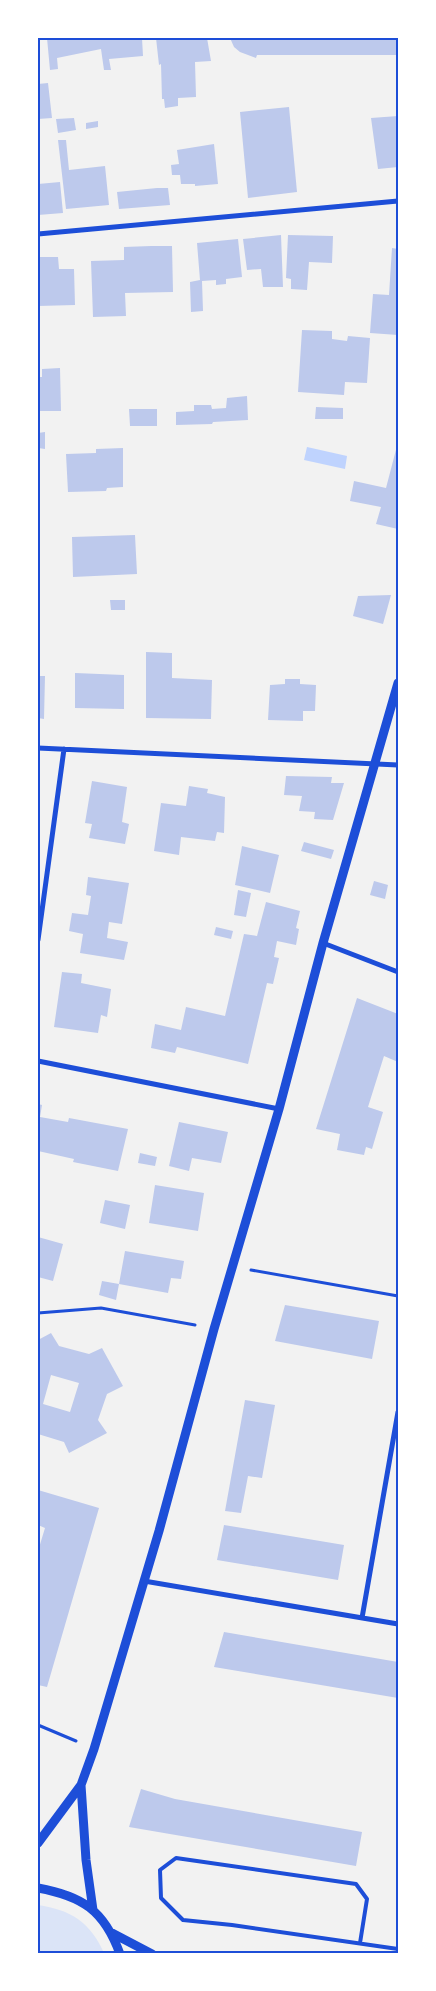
<svg xmlns="http://www.w3.org/2000/svg" width="436" height="1991" font-family="'Golos Text',sans-serif">
<style>
.green{fill:#dbe4f7}
.water{fill:#bfd3fe}
.building{fill:#bdc9ec;fill-rule:evenodd}
.lines{fill:none;stroke-linecap:round;stroke-linejoin:round}
.path{stroke:#1d4ed8;stroke-width:3}
.service{stroke:#1d4ed8;stroke-width:4}
.minor{stroke:#1d4ed8;stroke-width:5}
.tertiary{stroke:#1d4ed8;stroke-width:9}
.neatline{fill:none;stroke:#1d4ed8;stroke-width:2}
</style>
<rect width="100%" height="100%" fill="#f2f2f2"/>
<path class="green" d="M38 1905C71 1910 90 1922 104 1953H38Z"/>
<path class="water" d="M307 447 347 456 345 469 304 460Z"/>
<path class="building" d="M47 38H142L143 56 109 59 111 70H104L101 49 57 58 58 69 50 70Z
M156 38H207L211 61 195 62 196 97 178 98V106L165 108 164 99H162L161 64 159 65Z
M230 38H398V55H257L256 58 240 52 234 47Z
M48 83 52 118 38 119V84Z
M289 107 297 192 248 198 240 112Z
M398 116V167L378 169 371 118Z
M74 118 76 130 58 133 56 119Z
M98 121V127L86 129V123Z
M58 140H66L69 170 105 166 109 205 66 209Z
M214 144 218 184 195 186V184H181L180 175H172L171 165 179 164 177 150Z
M60 182 63 213 38 215V184Z
M157 188H168L170 205 119 209 117 192Z
M281 235 283 287H263L261 269 247 270 243 239Z
M288 235 333 236 332 263 309 262 307 290 291 289V279L286 278Z
M238 239 242 277 226 279V284L216 285V280L202 281 203 311 191 312 190 282 200 280 197 243Z
M151 246H172L173 292 125 293 126 316 93 317 91 261 124 260V247Z
M392 248 398 249V335L370 333 373 294 389 295Z
M38 257H58L59 269H74L75 305 38 306Z
M302 330 332 331V339L347 341 348 336 370 338 367 383 345 382 344 395 298 392Z
M60 368 61 411H38V377H42V369Z
M247 396 248 420 213 422 212 424 176 425V412L194 411V405H211L212 409 226 408 227 398Z
M316 407 343 408V419H315Z
M129 409H157V426H130Z
M45 432V449L38 448V433Z
M398 442V529L376 524 381 507 350 501 354 481 386 488Z
M123 448V487L107 488 106 491 68 492 66 454 96 453V449Z
M135 535 137 574 73 577 72 537Z
M391 595 383 624 353 616 358 596Z
M110 600H125V610H111Z
M146 652 172 653V678L212 680 211 719 146 718Z
M75 673 124 675V709L75 708Z
M38 676H45L44 719 38 718Z
M285 679H300V684L316 685 315 711H303V721L268 720 270 685 285 684Z
M286 776 332 777 331 783H344L333 820 314 819 315 812 299 811 302 796 284 795Z
M92 781 127 787 122 822 129 824 125 844 89 838 92 824 85 823Z
M189 786 208 789 207 793 225 797 224 833 217 832 215 841 181 837 179 855 154 851 161 803 186 806Z
M304 842 334 850 331 859 301 851Z
M242 846 279 855 270 893 235 885Z
M88 877 129 883 122 924 109 922 107 938 128 942 124 960 80 953 83 934 69 931 72 913 88 915 91 896 86 895Z
M374 881 388 885 385 899 370 895Z
M238 890 251 893 246 917 234 915Z
M266 902 300 911 296 928 299 929 296 945 277 941 274 957 279 958 273 984 267 983 248 1064 177 1047 175 1053 151 1048 155 1024 181 1030 186 1007 225 1016 244 934 257 936Z
M216 927 233 931 231 939 214 935Z
M62 972 82 974 81 983 111 989 107 1017 101 1015 98 1033 54 1027Z
M357 998 398 1014V1062L384 1056 368 1107 383 1112 372 1149 366 1147 364 1155 337 1150 340 1134 316 1129Z
M38 1104 42 1105 40 1117 68 1122 69 1118 128 1129 118 1171 73 1162 74 1159 38 1151Z
M179 1122 228 1132 221 1163 192 1158 189 1171 169 1166Z
M140 1153 157 1157 155 1166 138 1163Z
M155 1185 204 1193 198 1231 149 1223Z
M105 1200 130 1205 125 1229 100 1223Z
M38 1237 63 1244 53 1281 38 1277Z
M125 1251 184 1261 181 1279 171 1278 168 1293 119 1284Z
M102 1281 119 1284 116 1300 99 1295Z
M285 1305 379 1321 372 1359 275 1341Z
M51 1333 59 1346 89 1354 102 1348 123 1386 107 1394 98 1420 107 1433 69 1453 64 1442 38 1434V1340ZM51 1375 79 1383 70 1412 43 1404Z
M245 1400 275 1405 262 1478 248 1476 241 1513 225 1511Z
M38 1490 99 1508 47 1687 38 1685V1551L45 1528 38 1525Z
M224 1525 344 1545 338 1580 217 1560Z
M224 1632 398 1662V1698L214 1667Z
M141 1789 175 1799 362 1832 356 1866 129 1827Z"/>
<g class="lines">
<path class="path" d="M251 1270 398 1296
M38 1313 101 1308 195 1325
M38 1725 76 1741"/>
<path class="service" d="M360 1943 367 1899 356 1884 176 1858 160 1870 161 1898 183 1920 232 1925 398 1949"/>
<path class="minor" d="M38 234 398 201
M38 748 398 765
M38 940 64 749
M323 943 398 972
M38 1061 279 1109
M144 1581 398 1624
M362 1618 398 1412"/>
<path class="tertiary" d="M81 1785 86 1860 93 1910
M38 1843 81 1785 94 1749 159 1531 214 1329 279 1109 323 943 398 683
M38 1888C82 1896 104 1910 120 1954
M112 1933 152 1954"/>
</g>
<rect width="436" height="1991" fill="none" stroke="#ffffff" stroke-width="78"/>
<rect x="39" y="39" width="358" height="1913" class="neatline"/>
</svg>
